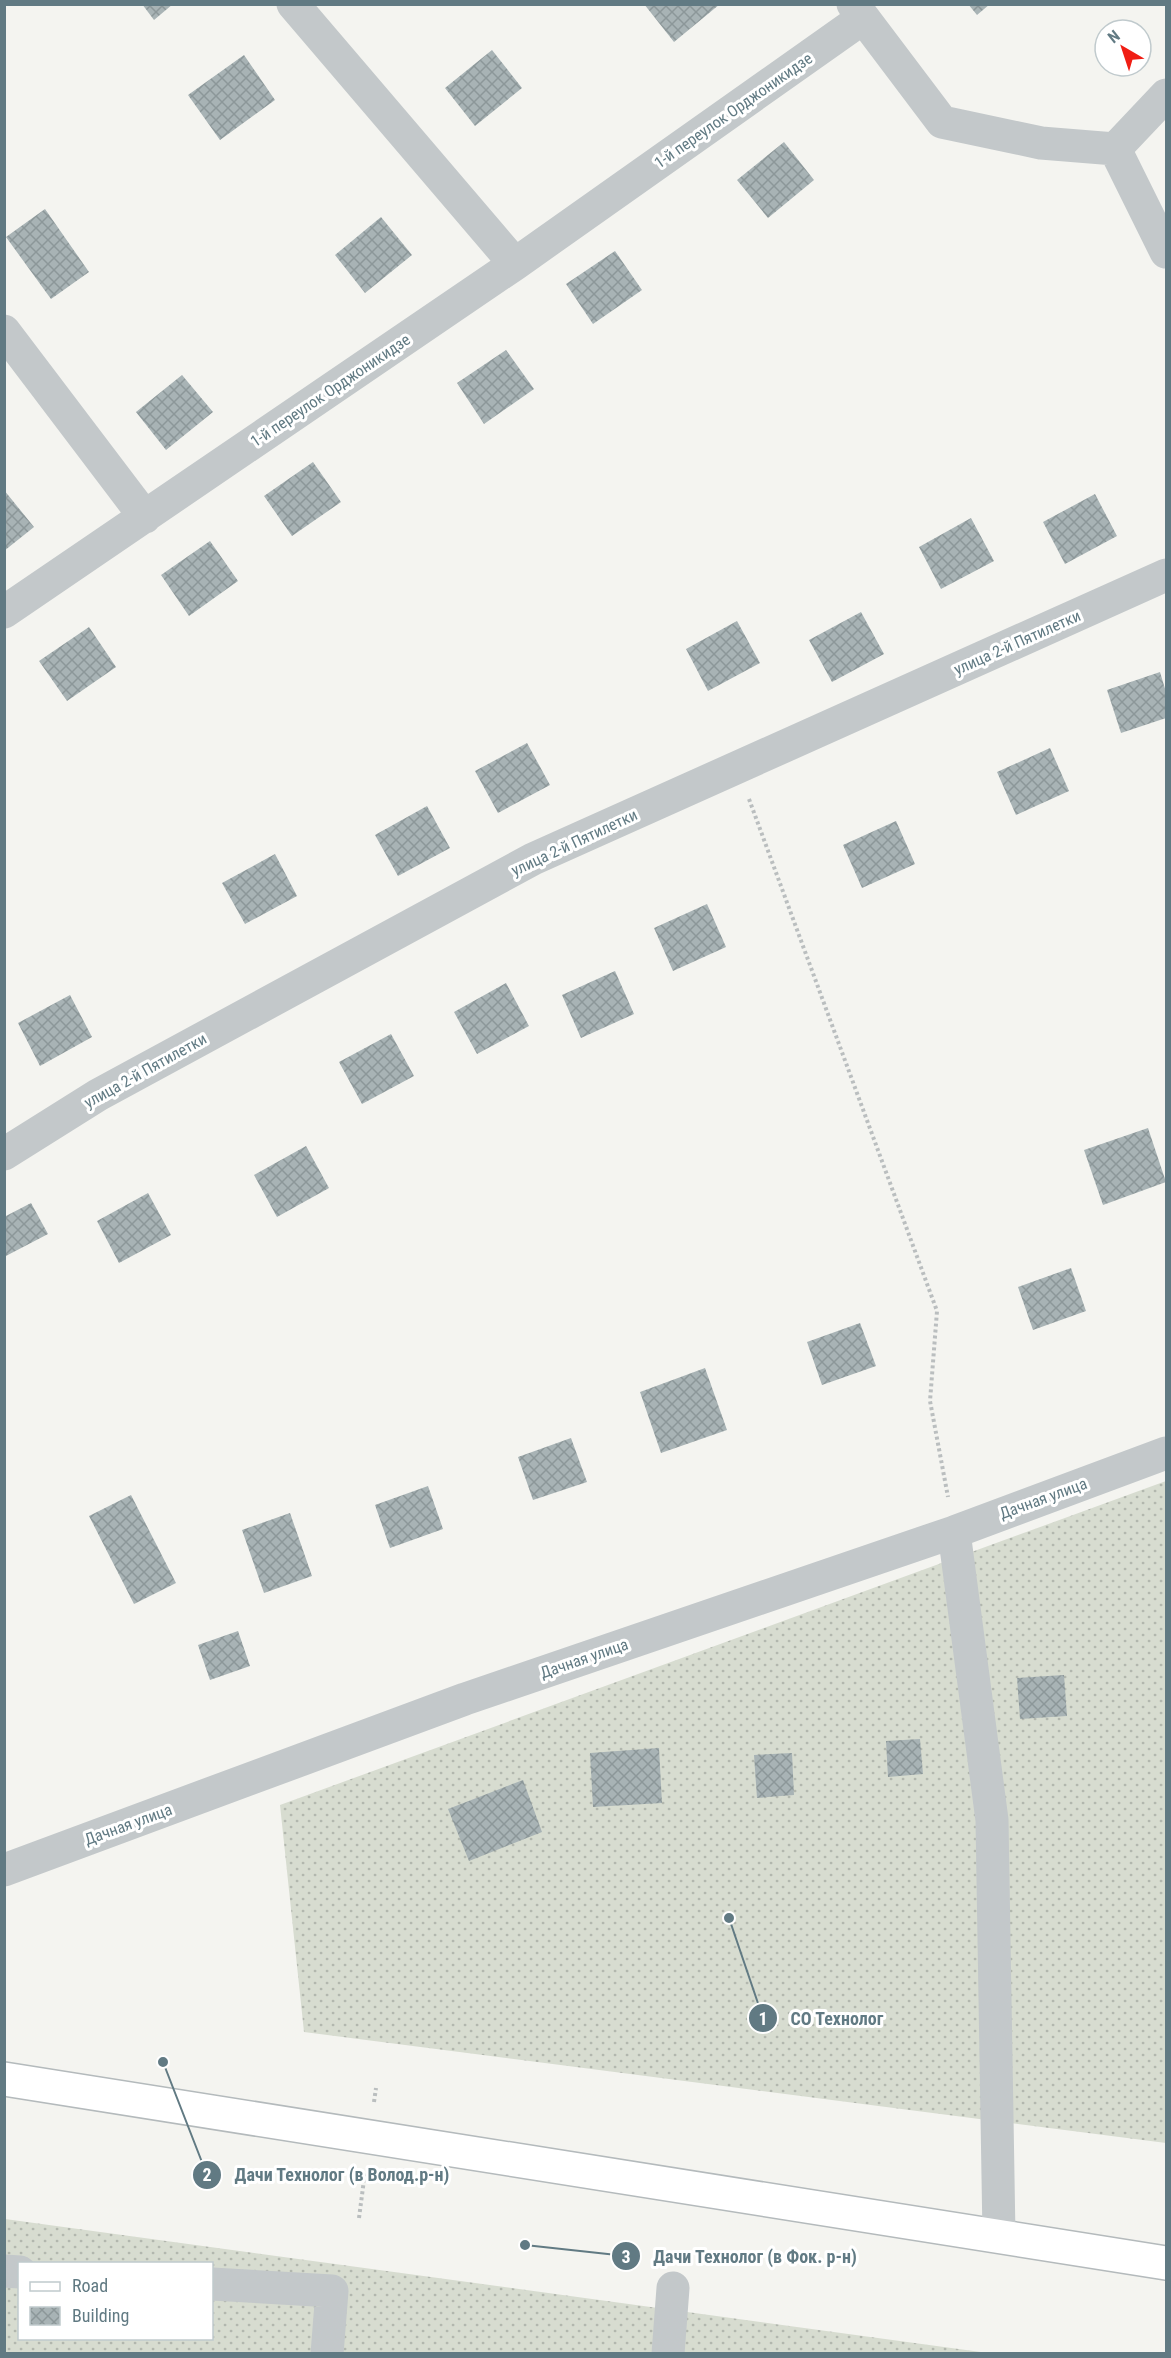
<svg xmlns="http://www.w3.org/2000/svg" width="1171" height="2358" font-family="'Roboto Condensed',sans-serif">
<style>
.garden{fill:url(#garden-dots);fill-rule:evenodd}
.building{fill:url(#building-cross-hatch)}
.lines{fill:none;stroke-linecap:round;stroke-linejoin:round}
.primary-casing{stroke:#b4babc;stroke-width:36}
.path{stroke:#babebf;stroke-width:4;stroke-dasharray:3 3;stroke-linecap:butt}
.minor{stroke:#c3c8ca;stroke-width:33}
.primary{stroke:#fff;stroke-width:33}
.labels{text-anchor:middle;stroke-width:6;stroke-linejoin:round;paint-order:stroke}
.street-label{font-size:16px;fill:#617a83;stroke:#fff}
.leader{fill:none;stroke:#617a83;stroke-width:2}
.callout-dot{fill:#617a83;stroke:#fff;stroke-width:2}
.mark-label{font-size:18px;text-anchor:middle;font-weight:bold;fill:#fff}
.callout-label{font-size:18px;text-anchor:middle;font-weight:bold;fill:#617a83;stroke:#fff;stroke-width:6;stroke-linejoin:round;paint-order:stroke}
</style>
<defs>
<pattern id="garden-dots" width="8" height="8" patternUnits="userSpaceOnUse" patternTransform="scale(1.5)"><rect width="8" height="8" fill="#d7dcd0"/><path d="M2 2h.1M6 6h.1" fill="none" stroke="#b2b7ae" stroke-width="1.8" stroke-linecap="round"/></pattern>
<pattern id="building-cross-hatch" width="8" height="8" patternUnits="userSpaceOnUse" patternTransform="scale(1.5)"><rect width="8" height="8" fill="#a8b3b5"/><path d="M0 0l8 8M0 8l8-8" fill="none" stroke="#8c9799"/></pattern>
</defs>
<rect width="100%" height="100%" fill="#f4f4f0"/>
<path class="garden" d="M1166 1481V2143L304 2032 280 1805Z
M5 2219 988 2353H5ZM20 2264H212V2338H20Z"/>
<path class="building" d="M142 4H173L154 20Z
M644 4H720L674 42Z
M968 4H990L977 15Z
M492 50 522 88 475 126 445 88Z
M244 55 275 100 220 140 188 95Z
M784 142 814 180 768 218 737 180Z
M45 209 89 272 51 299 6 237Z
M381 217 412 255 365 293 335 255Z
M615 251 642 290 593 324 566 284Z
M506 350 534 389 484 424 457 383Z
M182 375 213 412 166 450 136 412Z
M313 462 341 502 292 536 264 496Z
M4 490 34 527 4 551Z
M1095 494 1117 536 1065 564 1043 522Z
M971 518 994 561 941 589 919 547Z
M210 541 238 581 189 616 161 575Z
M861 612 884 654 832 682 809 640Z
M737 621 760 663 708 691 686 649Z
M89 627 116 667 67 701 39 661Z
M1160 672 1166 692V718L1121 733 1107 690Z
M527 743 550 785 498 813 475 771Z
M1050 748 1069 791 1016 815 997 772Z
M427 806 450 848 398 876 375 835Z
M896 821 915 864 862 888 843 845Z
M275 854 297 896 245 924 222 883Z
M707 904 726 947 673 971 654 928Z
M615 971 634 1014 581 1038 562 995Z
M506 983 529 1026 477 1054 454 1012Z
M70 995 92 1037 40 1066 18 1023Z
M391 1034 414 1076 362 1104 339 1062Z
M1148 1128 1166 1182 1103 1205 1084 1150Z
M306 1146 329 1188 277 1217 254 1175Z
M148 1193 171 1235 119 1263 97 1221Z
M31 1203 48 1234 4 1257V1217Z
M1071 1268 1086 1311 1033 1330 1018 1287Z
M860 1323 876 1366 822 1385 807 1342Z
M705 1368 727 1430 661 1453 640 1392Z
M571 1438 587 1482 533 1500 518 1457Z
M428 1486 443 1529 390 1548 375 1505Z
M131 1495 176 1583 134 1604 89 1516Z
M290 1513 312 1576 264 1593 242 1530Z
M238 1631 250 1666 210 1680 198 1645Z
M1064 1675 1067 1716 1020 1719 1017 1678Z
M920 1739 923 1774 888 1777 886 1741Z
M659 1748 662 1803 593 1807 590 1753Z
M792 1753 794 1795 757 1798 754 1755Z
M523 1780 542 1832 469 1861 448 1809Z"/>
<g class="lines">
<g class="primary-casing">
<path id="primary" d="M4 2079 1166 2263"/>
</g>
<path class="path" d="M749 799 937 1311 930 1401 948 1497
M374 2102 376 2088
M359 2218 365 2172"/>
<path class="minor" d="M293 4 515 264
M853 4 942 122 1041 143 1115 149 1166 95
M1115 149 1166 252
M4 331 145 517
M4 612 515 264 863 18
M4 1154 98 1095 533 859 1166 575
M954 1532 992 1820 999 2236
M4 1870 465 1699 954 1532 1166 1453
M4 2271 20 2272
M212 2284 332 2291 327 2354
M668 2354 673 2288"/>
<use href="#primary" class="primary"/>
</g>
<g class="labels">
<g class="street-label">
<text transform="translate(733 110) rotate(-35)" y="6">1-й переулок Орджоникидзе</text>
<text transform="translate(330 390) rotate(-34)" y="6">1-й переулок Орджоникидзе</text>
<text transform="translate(1017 642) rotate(-24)" y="6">улица 2-й Пятилетки</text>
<text transform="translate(574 842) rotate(-25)" y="6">улица 2-й Пятилетки</text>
<text transform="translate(145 1070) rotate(-29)" y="6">улица 2-й Пятилетки</text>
<text transform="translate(1043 1498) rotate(-20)" y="6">Дачная улица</text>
<text transform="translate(584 1658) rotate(-19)" y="6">Дачная улица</text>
<text transform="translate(128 1824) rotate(-20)" y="6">Дачная улица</text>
</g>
</g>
<path class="leader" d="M729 1918L763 2018M163 2062L207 2175M525 2245L626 2256"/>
<g class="callout-dot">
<circle cx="729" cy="1918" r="6"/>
<circle cx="163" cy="2062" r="6"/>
<circle cx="525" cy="2245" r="6"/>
<circle cx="763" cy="2018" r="15"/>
<circle cx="207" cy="2175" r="15"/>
<circle cx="626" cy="2256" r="15"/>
</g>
<g class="mark-label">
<text x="763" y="2025">1</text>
<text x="207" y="2181">2</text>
<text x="626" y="2263">3</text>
</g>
<g class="callout-label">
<text x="837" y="2025">СО Технолог</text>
<text x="342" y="2181">Дачи Технолог (в Волод.р-н)</text>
<text x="755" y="2263">Дачи Технолог (в Фок. р-н)</text>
</g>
<rect width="1171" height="2358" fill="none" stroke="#617a83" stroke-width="12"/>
<rect x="18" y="2262" width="195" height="78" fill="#ffffff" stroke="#c0cacd" stroke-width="1.5"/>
<rect x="30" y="2282" width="30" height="9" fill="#ffffff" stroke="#c0cacd" stroke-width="1.5"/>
<text x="72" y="2292" font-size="18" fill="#617a83">Road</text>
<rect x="30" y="2307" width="30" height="18" fill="url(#building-cross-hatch)" stroke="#c0cacd" stroke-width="1.5"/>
<text x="72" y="2322" font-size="18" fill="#617a83">Building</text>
<g transform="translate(1123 48) rotate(321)"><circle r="28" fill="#ffffff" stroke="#c0cacd" stroke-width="1.5"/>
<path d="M0-4.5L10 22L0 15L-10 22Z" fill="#f01e14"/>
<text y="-9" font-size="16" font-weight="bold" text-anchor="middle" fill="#617a83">N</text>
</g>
</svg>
